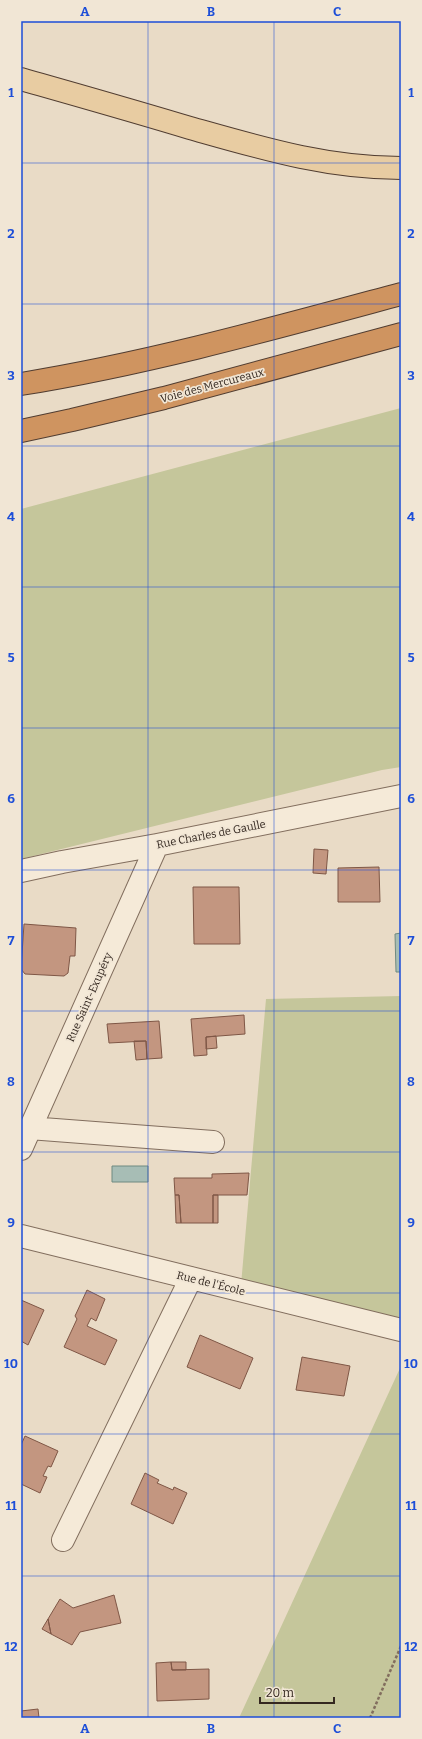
<svg xmlns="http://www.w3.org/2000/svg" width="422" height="1739" font-family="Bitter,serif">
<style>
.green{fill:#c5c69b}
.water{fill:#a7bdb5;stroke:#6f8a81}
.building{fill:#c39680;stroke:#7f5746}
.lines{fill:none;stroke-linecap:round;stroke-linejoin:round}
.minor-casing{stroke:#826e5e;stroke-width:24}
.major-casing{stroke:#513d31;stroke-width:24}
.highway-casing{stroke:#513d31;stroke-width:24}
.path{stroke:#826e5e;stroke-width:2.5;stroke-dasharray:3 2;stroke-linecap:butt}
.minor{stroke:#f5ead8;stroke-width:22}
.major{stroke:#e8cca2;stroke-width:22}
.highway{stroke:#cf9460;stroke-width:22}
.grid{fill:none;stroke:#1d4ed8;stroke-width:1;stroke-opacity:0.55}
.labels{text-anchor:middle;stroke-width:3.5;stroke-linejoin:round;paint-order:stroke}
.street-label{font-size:11px;fill:#342820;stroke:#f1e6d5}
.neatline{fill:none;stroke:#1d4ed8;stroke-width:1.5}
.grid-label{font-size:13px;text-anchor:middle;font-weight:bold;fill:#1d4ed8}
</style>
<rect width="100%" height="100%" fill="#e9dbc6"/>
<path class="green" d="M401 408V767L382 770 21 859V509Z
M401 996V1320L241 1285 266 999Z
M401 1366V1718H239Z"/>
<path class="water" d="M401 933V972H396L395 934Z
M112 1166H148V1182H112Z"/>
<path class="building" d="M314 849 328 850 326 874 313 873Z
M379 867 380 902H338V868Z
M193 887H239L240 944H194Z
M24 924 76 928 75 956H70L68 973 64 976 25 974 21 969Z
M244 1015 245 1034 206 1037 207 1055 194 1056 191 1019Z
M159 1021 162 1058 147 1059 146 1041 109 1043 107 1024Z
M216 1036 217 1048 206 1049V1037Z
M134 1041H146L147 1059 136 1060Z
M249 1173 247 1195H213V1223H181L179 1195H175L174 1178H212V1174Z
M175 1195H179L181 1223H176Z
M213 1195H218V1223H213Z
M87 1290 105 1299 96 1321 91 1318 87 1326 117 1340 105 1365 64 1347 77 1319 75 1316Z
M21 1300 44 1310 28 1345 21 1341Z
M200 1335 253 1358 240 1389 187 1367Z
M302 1357 350 1366 344 1396 296 1390Z
M25 1436 58 1451 51 1467 48 1466 43 1476 47 1477 40 1493 21 1484V1445Z
M145 1473 159 1480 157 1483 173 1490 174 1487 187 1493 173 1524 131 1504Z
M114 1595 121 1623 80 1632 72 1645 51 1634 48 1619 60 1599 73 1608Z
M48 1619 51 1634 42 1629Z
M171 1662 172 1670 209 1669V1699L157 1701 156 1663Z
M171 1662H186V1670H172Z
M38 1709 39 1718H21V1711Z"/>
<g class="lines">
<g class="minor-casing">
<path id="minor" d="M21 871 62 862 157 845 401 796
M29 1128 213 1142
M21 1149 157 845
M21 1236 401 1330
M63 1540 191 1278"/>
</g>
<g class="major-casing">
<path id="major" d="M21 79C77 95 134 111 190 128 261 148 326 168 401 168"/>
</g>
<g class="highway-casing">
<path id="highway" d="M21 384C150 363 275 328 401 294
M21 431 72 420 164 398 401 334"/>
</g>
<path class="path" d="M370 1718 401 1646"/>
<use href="#minor" class="minor"/>
<use href="#major" class="major"/>
<use href="#highway" class="highway"/>
</g>
<path class="grid" d="M148 21V1718M274 21V1718M21 163H401M21 304H401M21 446H401M21 587H401M21 728H401M21 870H401M21 1011H401M21 1152H401M21 1293H401M21 1434H401M21 1576H401"/>
<g class="labels">
<g class="street-label">
<text transform="translate(212 385) rotate(-15)" y="4">Voie des Mercureaux</text>
<text transform="translate(211 834) rotate(-11)" y="4">Rue Charles de Gaulle</text>
<text transform="translate(89 997) rotate(-66)" y="4">Rue Saint-Exupéry</text>
<text transform="translate(211 1283) rotate(14)" y="4">Rue de l'École</text>
</g>
</g>
<rect width="422" height="1739" fill="none" stroke="#f1e6d5" stroke-width="44"/>
<path d="M260 1697v6h74v-6" fill="none" stroke="#342820" stroke-width="2"/>
<text x="266" y="1697" font-size="12" fill="#342820" stroke="#f1e6d5" stroke-width="3" paint-order="stroke">20 m</text>
<rect x="22" y="22" width="378" height="1695" class="neatline"/>
<g class="grid-label">
<text x="85" y="16">A</text>
<text x="211" y="16">B</text>
<text x="337" y="16">C</text>
<text x="11" y="97">1</text>
<text x="411" y="97">1</text>
<text x="11" y="238">2</text>
<text x="411" y="238">2</text>
<text x="11" y="380">3</text>
<text x="411" y="380">3</text>
<text x="11" y="521">4</text>
<text x="411" y="521">4</text>
<text x="11" y="662">5</text>
<text x="411" y="662">5</text>
<text x="11" y="803">6</text>
<text x="411" y="803">6</text>
<text x="11" y="945">7</text>
<text x="411" y="945">7</text>
<text x="11" y="1086">8</text>
<text x="411" y="1086">8</text>
<text x="11" y="1227">9</text>
<text x="411" y="1227">9</text>
<text x="11" y="1368">10</text>
<text x="411" y="1368">10</text>
<text x="11" y="1510">11</text>
<text x="411" y="1510">11</text>
<text x="11" y="1651">12</text>
<text x="411" y="1651">12</text>
<text x="85" y="1733">A</text>
<text x="211" y="1733">B</text>
<text x="337" y="1733">C</text>
</g>
</svg>
